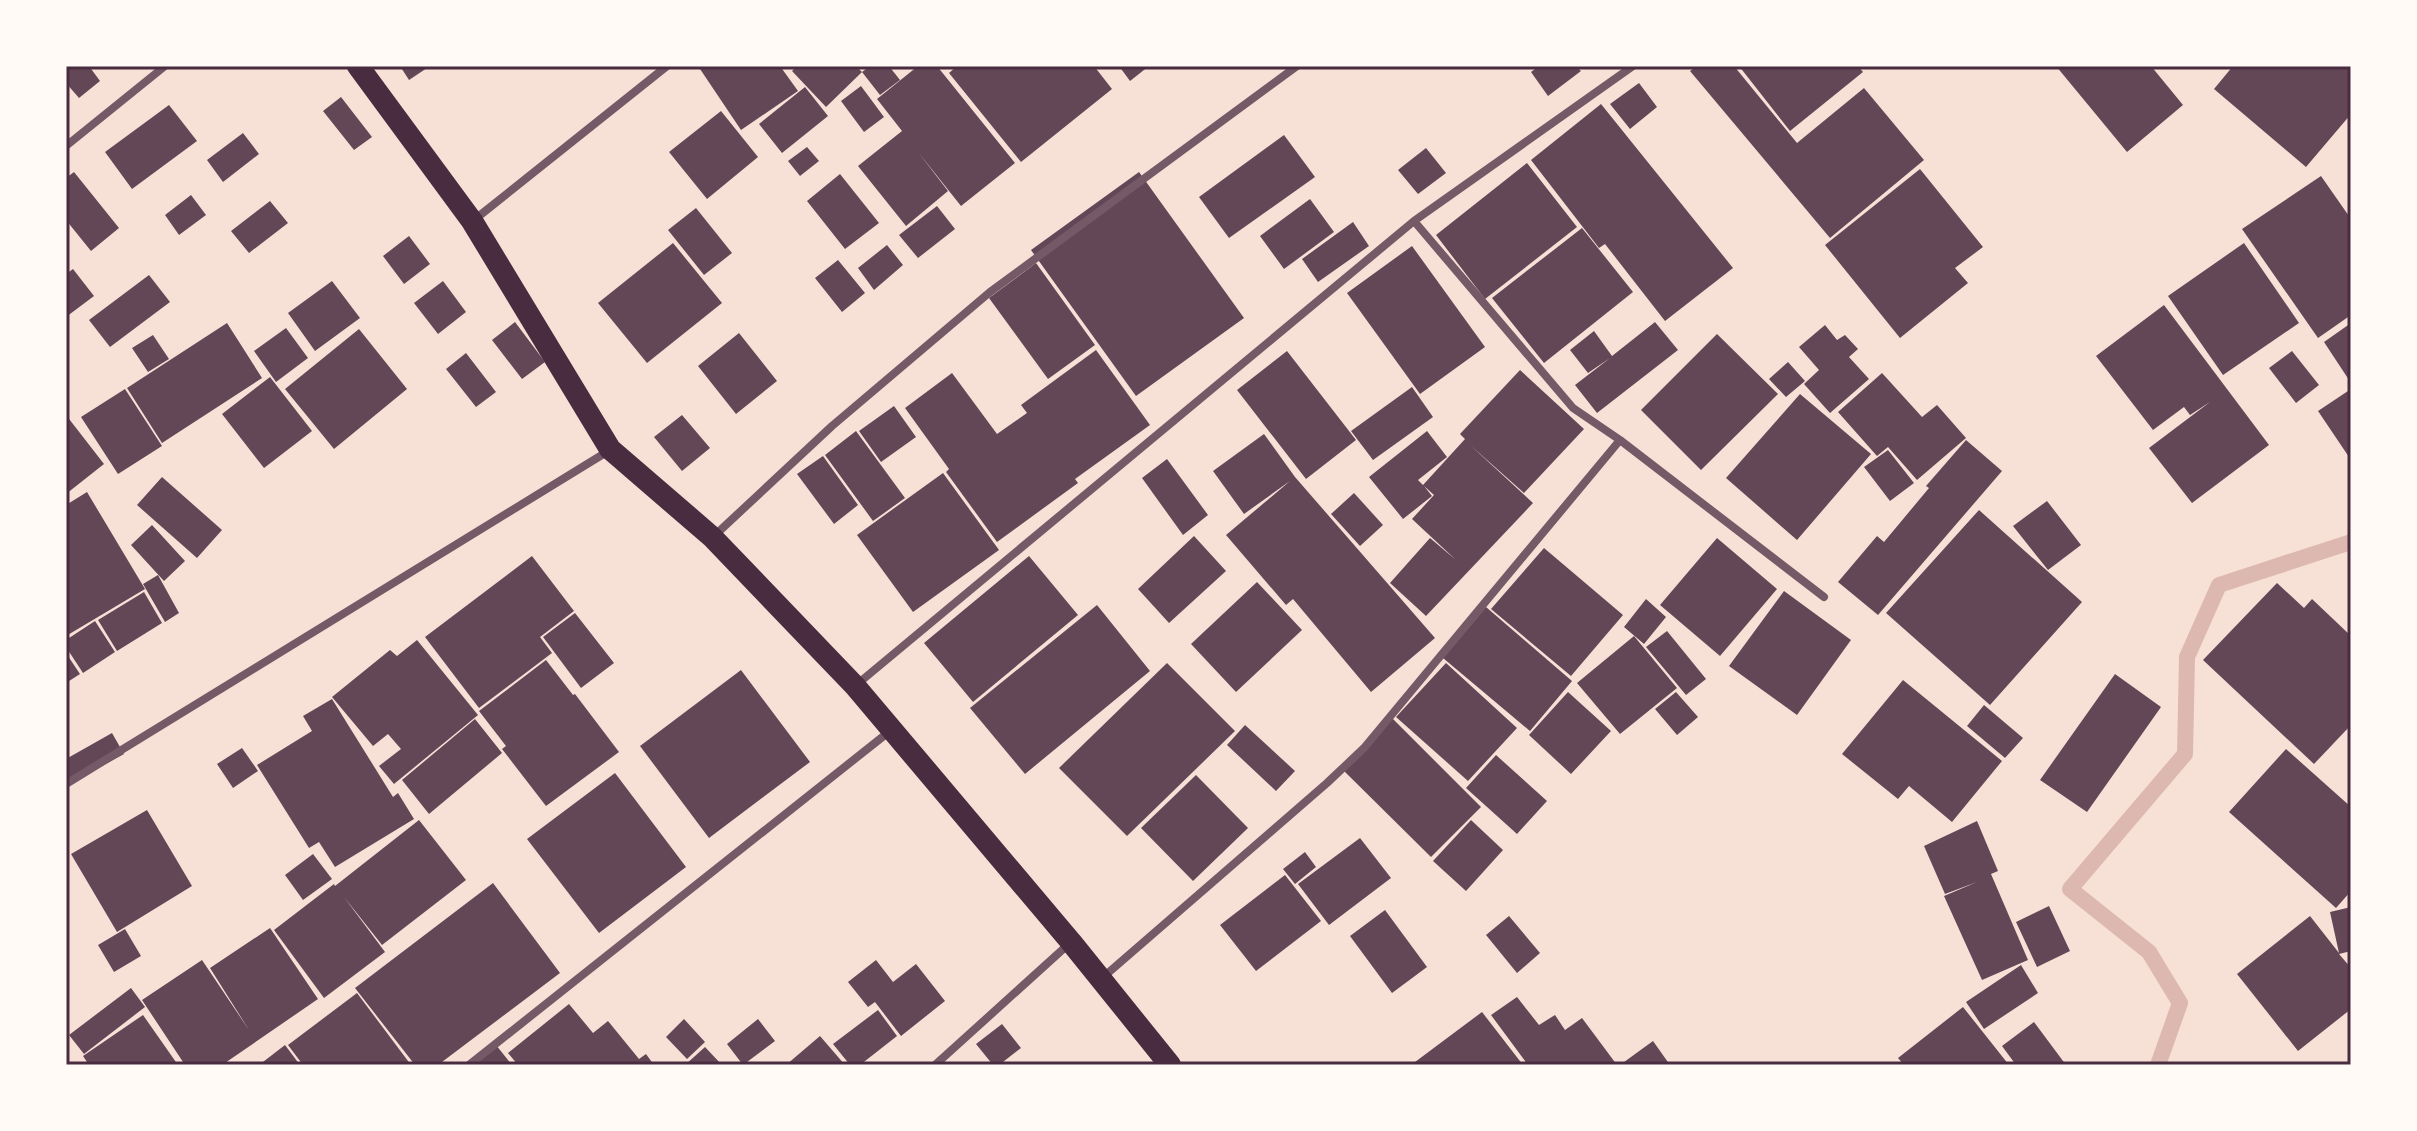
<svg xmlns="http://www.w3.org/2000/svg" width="2417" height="1131" font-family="Helvetica,sans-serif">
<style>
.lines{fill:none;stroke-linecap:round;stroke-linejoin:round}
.stream{stroke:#dcb8b0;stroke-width:16}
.building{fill:#644757}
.minor{stroke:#755966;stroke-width:8}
.trunk{stroke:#4a2c40;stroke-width:22}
.neatline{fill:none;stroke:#4a2c40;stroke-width:3}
</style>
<rect width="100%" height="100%" fill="#f7e1d7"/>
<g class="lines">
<path class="stream" d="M2158 1065 2180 1003 2149 952 2070 889 2185 754 2187 657 2219 585 2351 542"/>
</g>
<path class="building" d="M67 66H89L100 81 79 98 66 83Z
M400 66H430L409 80Z
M698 66H780L798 91 741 130Z
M797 66H856L862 72 826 107 792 71Z
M870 66H889L900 80 880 95 862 72Z
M918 66H937L1015 163 961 206 918 152 948 191 906 226 858 166 902 131 877 99Z
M957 66H1094L1112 89 1021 162 949 73Z
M1119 66H1149L1130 81Z
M1539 66H1576L1581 71 1548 96 1531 72Z
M1697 66H1734L1797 143 1864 88 1924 160 1830 238 1690 71Z
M1739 66H1858L1863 72 1790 131Z
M2056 66H2151L2183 105 2127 152Z
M2233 66H2351V114L2306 167 2214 89Z
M1639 83 1657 107 1630 129 1610 104Z
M861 86 884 117 864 132 841 101Z
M805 87 828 116 782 153 759 124Z
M341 97 372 137 354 150 323 111Z
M1601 104 1733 268 1665 321 1605 244 1599 248 1531 160Z
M169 105 197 141 132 189 105 152Z
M721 111 758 157 707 199 669 152Z
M243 133 259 154 223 182 207 160Z
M1284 135 1315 177 1229 238 1199 197Z
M807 147 819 161 800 176 788 161Z
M1426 148 1446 173 1418 194 1398 170Z
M1527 163 1577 227 1485 299 1436 235Z
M1920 169 1983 247 1955 268 1968 283 1900 338 1825 245Z
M74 172 119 228 91 251 66 220V178Z
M1139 172 1244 318 1136 396 1031 250Z
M840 174 879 223 845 249 807 201Z
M2321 176 2351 219V315L2318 338 2242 229Z
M191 195 206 215 179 235 165 215Z
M1310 199 1334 232 1284 269 1260 236Z
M270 201 288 223 249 253 231 231Z
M937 206 955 229 918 258 899 235Z
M696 208 732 253 704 275 668 230Z
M1353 222 1369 246 1318 282 1302 259Z
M1582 228 1633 292 1544 363 1492 298Z
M409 236 430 264 404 284 383 256Z
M673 243 722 303 647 363 598 303Z
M2244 243 2299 323 2223 375 2168 296Z
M887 245 903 265 874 290 858 268Z
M1412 246 1485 347 1420 394 1347 293Z
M838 260 865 293 842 312 815 278Z
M1036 263 1095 345 1048 379 989 298Z
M73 269 94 296 66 317V274Z
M149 275 170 302 110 347 89 320Z
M332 281 360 318 315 351 288 313Z
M443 281 466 312 438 334 414 303Z
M2164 305 2269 445 2192 503 2149 448 2210 402 2190 415 2184 407 2153 430 2096 356Z
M515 322 545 362 522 379 492 340Z
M1655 322 1678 350 1597 413 1575 385 1610 358 1588 373 1570 350 1594 331 1612 356Z
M227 323 262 378 162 443 127 388Z
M2351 323V383L2324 342Z
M1825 325 1837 340 1845 335 1858 349 1849 357 1869 379 1830 413 1804 384 1819 370 1799 347Z
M286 328 308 358 276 382 254 351Z
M359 329 407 389 334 449 285 389Z
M739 333 777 381 736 414 698 366Z
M1717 334 1778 394 1701 470 1641 410Z
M153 335 169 359 148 372 132 348Z
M1096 350 1150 425 1075 479 1078 483 997 542 946 472 949 469 905 408 952 373 997 434 1027 413 1021 405Z
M1287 351 1356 440 1306 479 1237 390Z
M2292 351 2319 385 2296 403 2269 368Z
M466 353 496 392 476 407 446 369Z
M1788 362 1805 381 1786 397 1769 379Z
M1520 370 1584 429 1524 493 1469 444 1533 503 1426 616 1390 583 1430 538 1456 560 1412 519 1434 495 1424 486 1432 496 1403 519 1369 477 1427 431 1447 457 1418 480 1423 485 1465 439 1460 434Z
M1882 373 1922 417 1937 405 1966 438 1917 480 1888 447 1877 456 1838 412Z
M270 377 312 431 264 468 222 414Z
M1412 387 1433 417 1373 460 1351 431Z
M125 389 162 446 118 474 81 417Z
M2351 389V460L2318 411Z
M1800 394 1871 454 1797 540 1726 478Z
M894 406 916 437 881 462 859 431Z
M66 415 104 464 66 494Z
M682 415 710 448 682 471 654 437Z
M856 431 905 498 873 521 825 455Z
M1264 434 1295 477 1435 638 1371 692 1293 599 1286 605 1226 535 1290 481 1244 514 1213 471Z
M1966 440 2002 471 1878 615 1838 582 1877 536 1884 542 1929 488 1926 486Z
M1888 450 1914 483 1890 501 1864 467Z
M823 456 858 505 834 524 797 474Z
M1167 459 1208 515 1183 535 1142 478Z
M943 473 999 550 913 612 857 535Z
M162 477 222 530 197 558 137 505Z
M87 492 145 589 66 636V505Z
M1354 493 1383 525 1360 546 1331 514Z
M2047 501 2081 545 2048 570 2013 526Z
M1979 510 2082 602 1990 705 1886 613Z
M152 525 185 561 164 581 131 545Z
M1194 536 1226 571 1169 623 1138 589Z
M1717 538 1777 589 1720 656 1660 605Z
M1544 548 1623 615 1571 676 1491 609Z
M532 556 574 611 540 637 552 653 479 708 425 637Z
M1029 556 1078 615 973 702 924 643Z
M158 575 179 613 165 622 143 584Z
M1257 582 1302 630 1236 692 1191 644Z
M2277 583 2304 608 2312 599 2351 636V725L2314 764 2203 660Z
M1784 591 1851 640 1797 715 1729 666Z
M144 592 162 623 117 651 98 620Z
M1646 599 1666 617 1644 644 1624 627Z
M1097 605 1150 671 1025 774 970 708Z
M1486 607 1572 681 1530 731 1443 658Z
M575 613 614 663 581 688 543 637Z
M95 621 115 652 83 673 66 647V640Z
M1667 631 1706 679 1686 695 1646 647Z
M1634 636 1677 688 1620 734 1577 683Z
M417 640 478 715 394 784 379 766 401 749 388 734 373 746 332 697 390 650 397 656Z
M66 653 80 674 66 683Z
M546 660 573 695 575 694 619 752 546 806 502 749 506 746 479 711Z
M1167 663 1235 731 1127 836 1059 768Z
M1446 663 1517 728 1468 781 1396 717Z
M741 670 810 762 709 838 640 746Z
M2115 674 2161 707 2087 812 2040 780Z
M1903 680 2002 761 1952 822 1909 786 1898 799 1842 754Z
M1568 692 1611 731 1571 774 1529 735Z
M1676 692 1698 717 1677 735 1655 709Z
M332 699 393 797 398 793 414 819 335 867 319 842 309 848 257 765 312 731 303 716Z
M1984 705 2023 738 2005 758 1967 726Z
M1392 718 1481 807 1431 857 1342 769Z
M475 719 502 753 429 814 402 780Z
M1245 725 1295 771 1276 791 1227 745Z
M112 733 124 754 66 786V759Z
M242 748 258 771 233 788 217 764Z
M2286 749 2351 807V891L2336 908 2229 812Z
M1496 755 1547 801 1517 834 1466 788Z
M615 773 686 867 599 933 527 839Z
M1196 775 1248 828 1193 881 1141 828Z
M147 810 192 886 117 932 71 854Z
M419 820 466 880 382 945 344 897 385 952 324 998 274 930 334 884 335 886Z
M1471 820 1503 850 1466 891 1433 861Z
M1977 821 1998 871 1991 874 2028 960 1982 980 1944 896 1977 882 1945 894 1924 846Z
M1360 838 1391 878 1329 925 1298 884Z
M1305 852 1316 867 1295 884 1283 869Z
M313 854 332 879 303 900 285 875Z
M1285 875 1321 921 1256 971 1220 925Z
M493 883 560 973 438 1065H415L355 988Z
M2049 906 2070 951 2037 967 2016 922Z
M2351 907V951L2339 954 2351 968V1009L2298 1051 2237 974 2310 916 2339 953 2330 912Z
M1385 910 1427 967 1392 993 1350 936Z
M1509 916 1540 953 1517 973 1486 935Z
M270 928 318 999 222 1065H185L142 1000 202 960 249 1030 210 968Z
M125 929 141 956 114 972 98 945Z
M876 960 893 982 916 964 945 1001 901 1036 875 1002 868 1007 848 982Z
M2021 965 2038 993 1984 1029 1966 1002Z
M131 988 145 1007 84 1054 69 1035Z
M357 993 411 1065H303L288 1045Z
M1517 997 1539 1025 1555 1015 1565 1030 1582 1018 1617 1065H1528L1491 1015Z
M569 1004 593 1033 608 1021 639 1059 646 1054 654 1065H518L508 1053Z
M1963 1007 2009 1065H1904L1898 1058Z
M878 1010 897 1036 860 1065H850L833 1044Z
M1482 1012 1523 1065H1411Z
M143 1015 178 1065H89L83 1056Z
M684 1019 705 1042 687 1059 666 1037Z
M758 1019 775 1041 743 1065 727 1044Z
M2034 1022 2066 1065H2016L2002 1046Z
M1002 1024 1021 1048 999 1065H993L976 1044Z
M820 1036 845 1065H786Z
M1653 1041 1670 1065H1620Z
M285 1045 300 1065H259Z
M496 1045 512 1065H472Z
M705 1047 722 1065H685Z"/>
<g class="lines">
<path class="minor" d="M66 146 165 66
M474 220 667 66
M1414 221 1573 408 1620 440 1824 597
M713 537 832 426 990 292 1297 66
M855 686 1414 221 1633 66
M66 784 610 450
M1101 979 1327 783 1364 748 1620 440
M469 1065 890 731
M935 1065 1071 942"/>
<path class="trunk" d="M358 66 472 221 610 449 712 537 855 686 1071 942 1170 1065"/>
</g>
<rect width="2417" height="1131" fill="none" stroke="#fffaf5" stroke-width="136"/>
<rect x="68" y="68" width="2281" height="995" class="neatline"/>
</svg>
